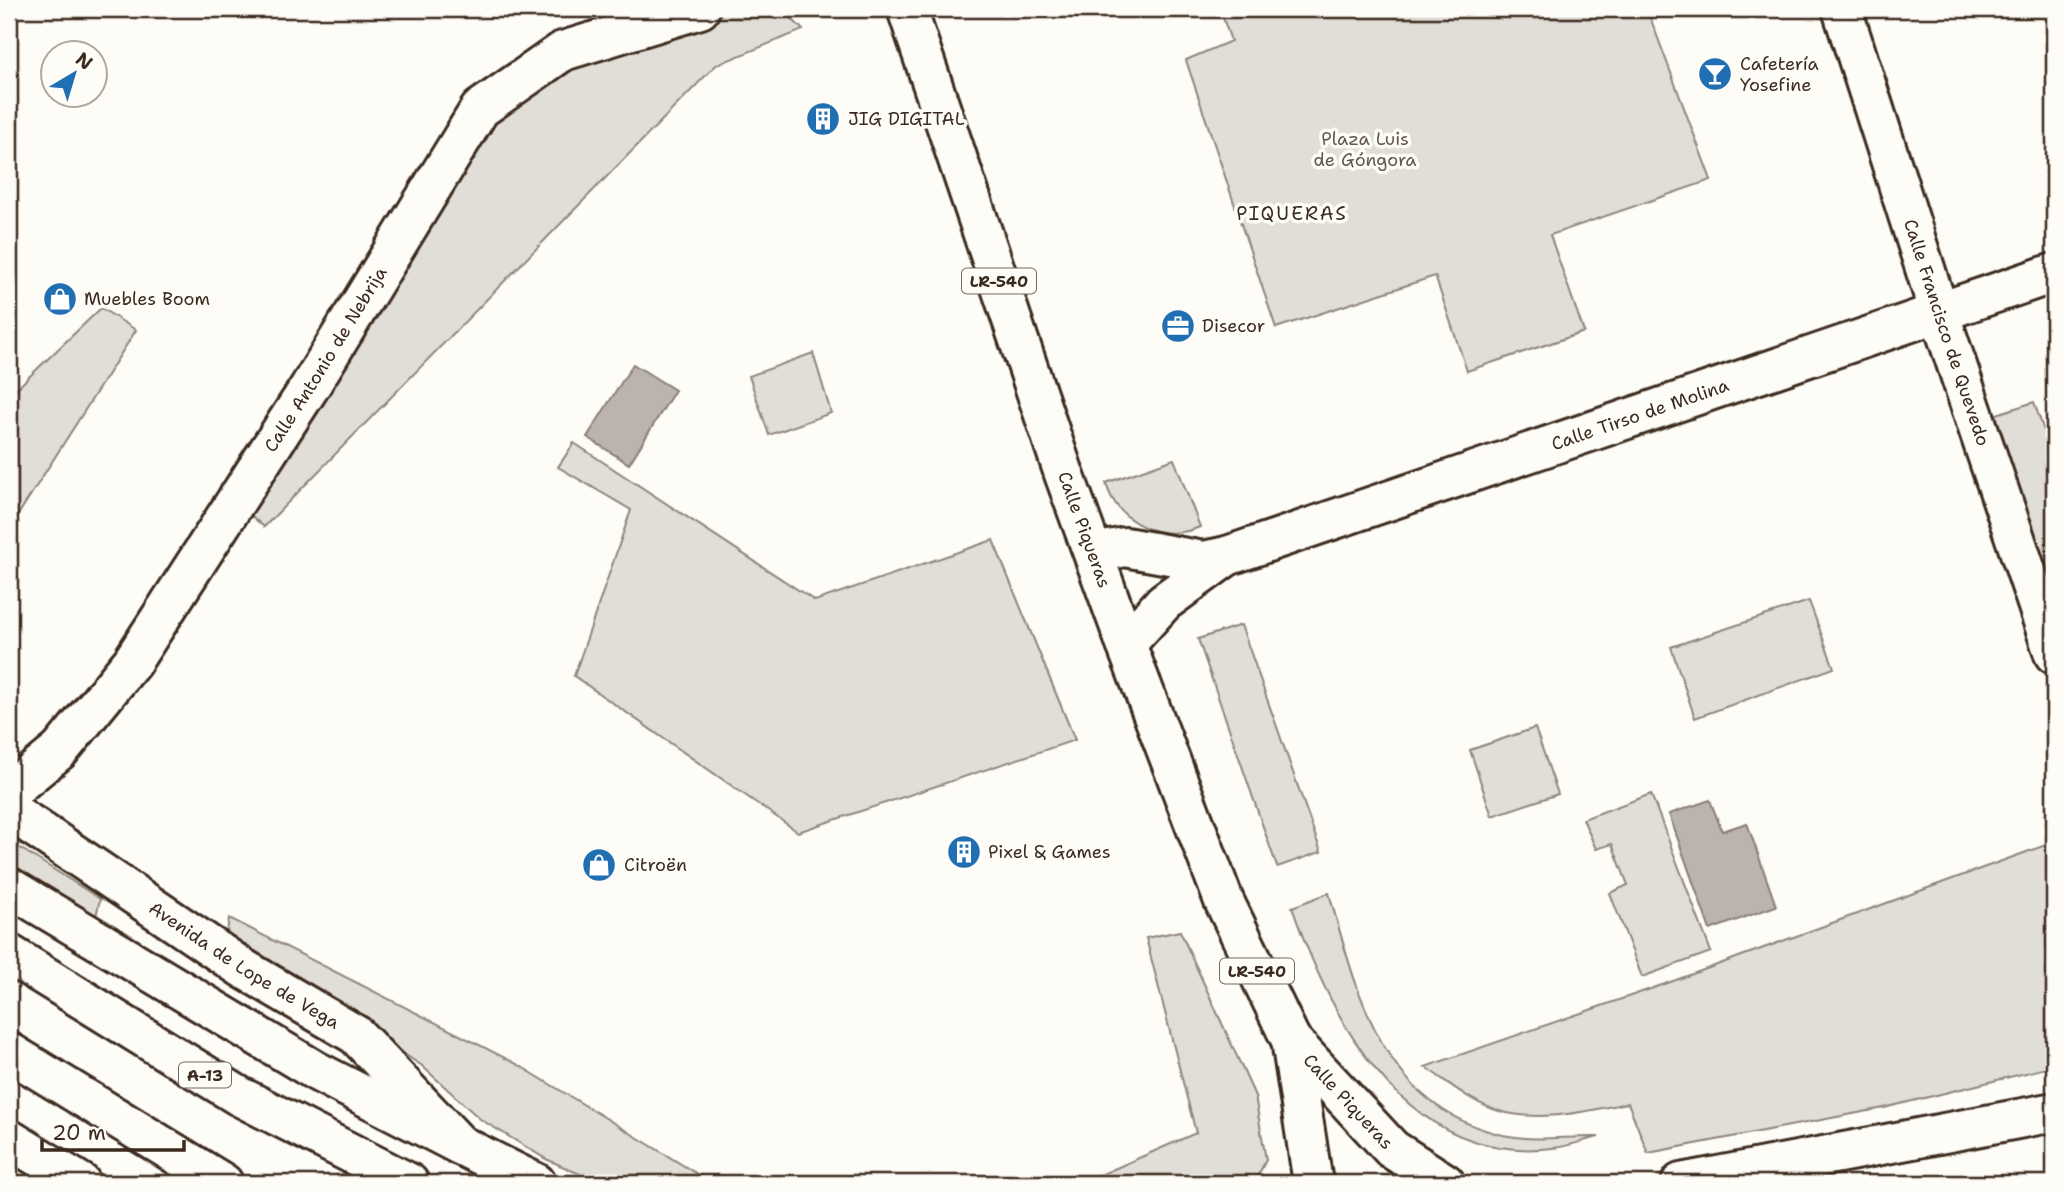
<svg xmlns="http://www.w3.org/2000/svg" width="2063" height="1192" font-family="'Shantell Sans',sans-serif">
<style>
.green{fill:#e1ded7;stroke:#8e847a;stroke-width:2}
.water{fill:#bbb4ad;stroke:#887d74;stroke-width:2}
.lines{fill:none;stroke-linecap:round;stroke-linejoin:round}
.street-casing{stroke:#3b2a1e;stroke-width:44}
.secondary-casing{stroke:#3b2a1e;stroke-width:44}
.primary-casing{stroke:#3b2a1e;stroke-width:44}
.highway-casing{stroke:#3b2a1e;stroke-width:44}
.street{stroke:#fdfcf7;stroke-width:38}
.secondary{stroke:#fdfcf7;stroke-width:38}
.primary{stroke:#fdfcf7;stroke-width:38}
.highway{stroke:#fdfcf7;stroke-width:38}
.labels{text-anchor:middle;stroke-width:7;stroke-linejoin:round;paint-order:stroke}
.shield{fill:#fdfcf7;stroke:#75695f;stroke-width:2}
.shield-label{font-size:16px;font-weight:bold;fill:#3b2a1e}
.poi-label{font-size:18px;fill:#3b2a1e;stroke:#fdfcf7;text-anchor:start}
.park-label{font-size:18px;fill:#64574c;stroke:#fdfcf7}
.street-label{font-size:18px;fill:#3b2a1e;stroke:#fdfcf7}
.neighbourhood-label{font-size:19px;letter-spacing:2px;fill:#3b2a1e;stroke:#fdfcf7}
</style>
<rect width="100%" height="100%" fill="#fdfcf7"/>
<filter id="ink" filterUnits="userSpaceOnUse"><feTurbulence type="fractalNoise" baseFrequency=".0143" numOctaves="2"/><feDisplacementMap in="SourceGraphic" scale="14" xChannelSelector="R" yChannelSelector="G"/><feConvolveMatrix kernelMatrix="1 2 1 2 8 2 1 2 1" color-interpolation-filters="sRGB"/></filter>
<g filter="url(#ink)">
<path class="green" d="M728 9H782L803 30 716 65 264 527 246 511 487 117 563 63Z
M1220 9H1647L1711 180 1550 235 1584 332 1467 371 1435 276 1276 328 1186 60 1231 41Z
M101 308 136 330 9 529V396Z
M813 353 831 413 769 435 749 376Z
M2034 402 2054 460V592L1994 415Z
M574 443 815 601 993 540 1075 740 798 832 574 676 631 510 558 467Z
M1174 459 1200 527C1162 543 1117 524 1106 483Z
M1809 601 1834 668 1695 718 1671 647Z
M1241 625 1321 852 1277 867 1198 639Z
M1535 728 1558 794 1492 816 1470 750Z
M1651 794 1711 952 1642 977 1610 893 1628 885 1612 844 1596 849 1583 819Z
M9 841 100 899 95 921 9 865Z
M2054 842V1066L1884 1108 1648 1153 1628 1103C1587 1111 1540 1123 1499 1111 1473 1104 1448 1082 1425 1067L1665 984Z
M1329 893C1358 996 1383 1108 1503 1135 1535 1142 1567 1136 1599 1137 1584 1140 1568 1147 1552 1148 1406 1165 1332 1023 1292 907Z
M229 918 517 1064 712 1183H600L546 1159 480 1119 421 1065 226 939Z
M1180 931 1255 1096 1266 1160 1254 1183H1082L1196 1133 1146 938Z"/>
<path class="water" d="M633 364 675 390 629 464 587 437Z
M1710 800 1722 831 1747 823 1776 906 1710 930 1669 814Z"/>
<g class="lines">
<g class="street-casing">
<g id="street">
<path id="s1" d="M1842 9 1939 312 2054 654"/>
<path id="s2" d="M1094 553 1125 547 1203 561 1227 556 2054 273"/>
<path d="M1126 644 1164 602 1227 556"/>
<path id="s3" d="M9 792 60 750 132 662 309 388 480 109 563 51 700 9"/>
</g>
</g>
<g class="secondary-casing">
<g id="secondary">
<path id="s4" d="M9 810 244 969 356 1035 460 1145 536 1183"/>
</g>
</g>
<g class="primary-casing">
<g id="primary">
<path id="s5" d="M907 9 1064 474 1126 644 1224 901 1291 1040 1313 1183"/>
<path id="s6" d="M1291 1040 1392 1149 1445 1183"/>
</g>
</g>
<g class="highway-casing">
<path id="highway" d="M9 887 316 1071 460 1145
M9 954 239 1096 409 1183
M9 1052 223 1183
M9 1139 81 1183
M1681 1183 2054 1112"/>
</g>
<use href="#street" class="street"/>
<use href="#secondary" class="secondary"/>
<use href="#primary" class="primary"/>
<use href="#highway" class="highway"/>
</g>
</g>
<defs>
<g id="bar-disc" transform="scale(1.75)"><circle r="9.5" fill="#1f6fb2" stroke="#fdfcf7"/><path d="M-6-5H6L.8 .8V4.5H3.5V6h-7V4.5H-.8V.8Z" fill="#fff"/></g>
<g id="building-disc" transform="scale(1.75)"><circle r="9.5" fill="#1f6fb2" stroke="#fdfcf7"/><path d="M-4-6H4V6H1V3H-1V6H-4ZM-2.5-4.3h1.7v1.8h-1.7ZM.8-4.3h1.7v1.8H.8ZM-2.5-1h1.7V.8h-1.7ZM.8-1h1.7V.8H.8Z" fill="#fff"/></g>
<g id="shop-disc" transform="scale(1.75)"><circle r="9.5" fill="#1f6fb2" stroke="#fdfcf7"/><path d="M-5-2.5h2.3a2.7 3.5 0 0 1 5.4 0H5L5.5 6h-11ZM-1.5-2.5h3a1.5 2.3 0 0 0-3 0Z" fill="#fff"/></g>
<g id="office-disc" transform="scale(1.75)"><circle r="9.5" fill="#1f6fb2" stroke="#fdfcf7"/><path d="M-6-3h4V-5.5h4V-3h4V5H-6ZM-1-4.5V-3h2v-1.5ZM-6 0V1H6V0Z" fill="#fff"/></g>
</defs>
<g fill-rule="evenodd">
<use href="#bar-disc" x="1715" y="74"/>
<use href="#building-disc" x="823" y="119"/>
<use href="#shop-disc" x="60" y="299"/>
<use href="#office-disc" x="1178" y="326"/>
<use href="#building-disc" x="964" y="852"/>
<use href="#shop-disc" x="599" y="865"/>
</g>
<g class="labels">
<g class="shield">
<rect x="962" y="268.5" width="74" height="25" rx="5"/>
<rect x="1220" y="958.5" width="74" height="25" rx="5"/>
<rect x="179" y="1062.5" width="52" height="25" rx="5"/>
</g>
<g class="shield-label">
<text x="999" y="287">LR-540</text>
<text x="1257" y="977">LR-540</text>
<text x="205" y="1081">A-13</text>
</g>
<g class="poi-label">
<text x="1740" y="70">Cafetería<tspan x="1740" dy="21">Yosefine</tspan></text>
<text x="848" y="125">JIG DIGITAL</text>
<text x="84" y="305">Muebles Boom</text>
<text x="1202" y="332">Disecor</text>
<text x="988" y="858">Pixel &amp; Games</text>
<text x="624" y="871">Citroën</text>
</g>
<g class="park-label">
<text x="1365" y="145">Plaza Luis<tspan x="1365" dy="21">de Góngora</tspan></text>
</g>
<g class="street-label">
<text dy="6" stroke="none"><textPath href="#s1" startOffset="340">Calle Francisco de Quevedo</textPath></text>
<text dy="6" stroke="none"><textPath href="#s3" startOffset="539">Calle Antonio de Nebrija</textPath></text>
<text dy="6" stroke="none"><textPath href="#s2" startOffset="572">Calle Tirso de Molina</textPath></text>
<text dy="6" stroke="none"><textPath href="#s5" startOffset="550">Calle Piqueras</textPath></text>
<text dy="6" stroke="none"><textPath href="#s4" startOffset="282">Avenida de Lope de Vega</textPath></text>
<text dy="6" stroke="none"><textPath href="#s6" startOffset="84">Calle Piqueras</textPath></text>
</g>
<g class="neighbourhood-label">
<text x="1292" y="220">PIQUERAS</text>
</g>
</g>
<rect width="2063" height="1192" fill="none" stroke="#fdfcf7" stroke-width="35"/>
<rect x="18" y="18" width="2028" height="1157" fill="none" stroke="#3b2a1e" stroke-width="2.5" filter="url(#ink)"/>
<g transform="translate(74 74) rotate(38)"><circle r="33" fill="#fdfcf7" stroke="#afa8a0" stroke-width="2"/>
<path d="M0-5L12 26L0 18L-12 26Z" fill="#1f6fb2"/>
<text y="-10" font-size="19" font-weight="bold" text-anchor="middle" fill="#3b2a1e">N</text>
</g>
<path d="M42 1140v10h142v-10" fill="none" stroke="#3b2a1e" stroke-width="3.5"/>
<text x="52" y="1140" font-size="21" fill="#3b2a1e" stroke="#fdfcf7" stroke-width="5" paint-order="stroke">20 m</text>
</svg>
